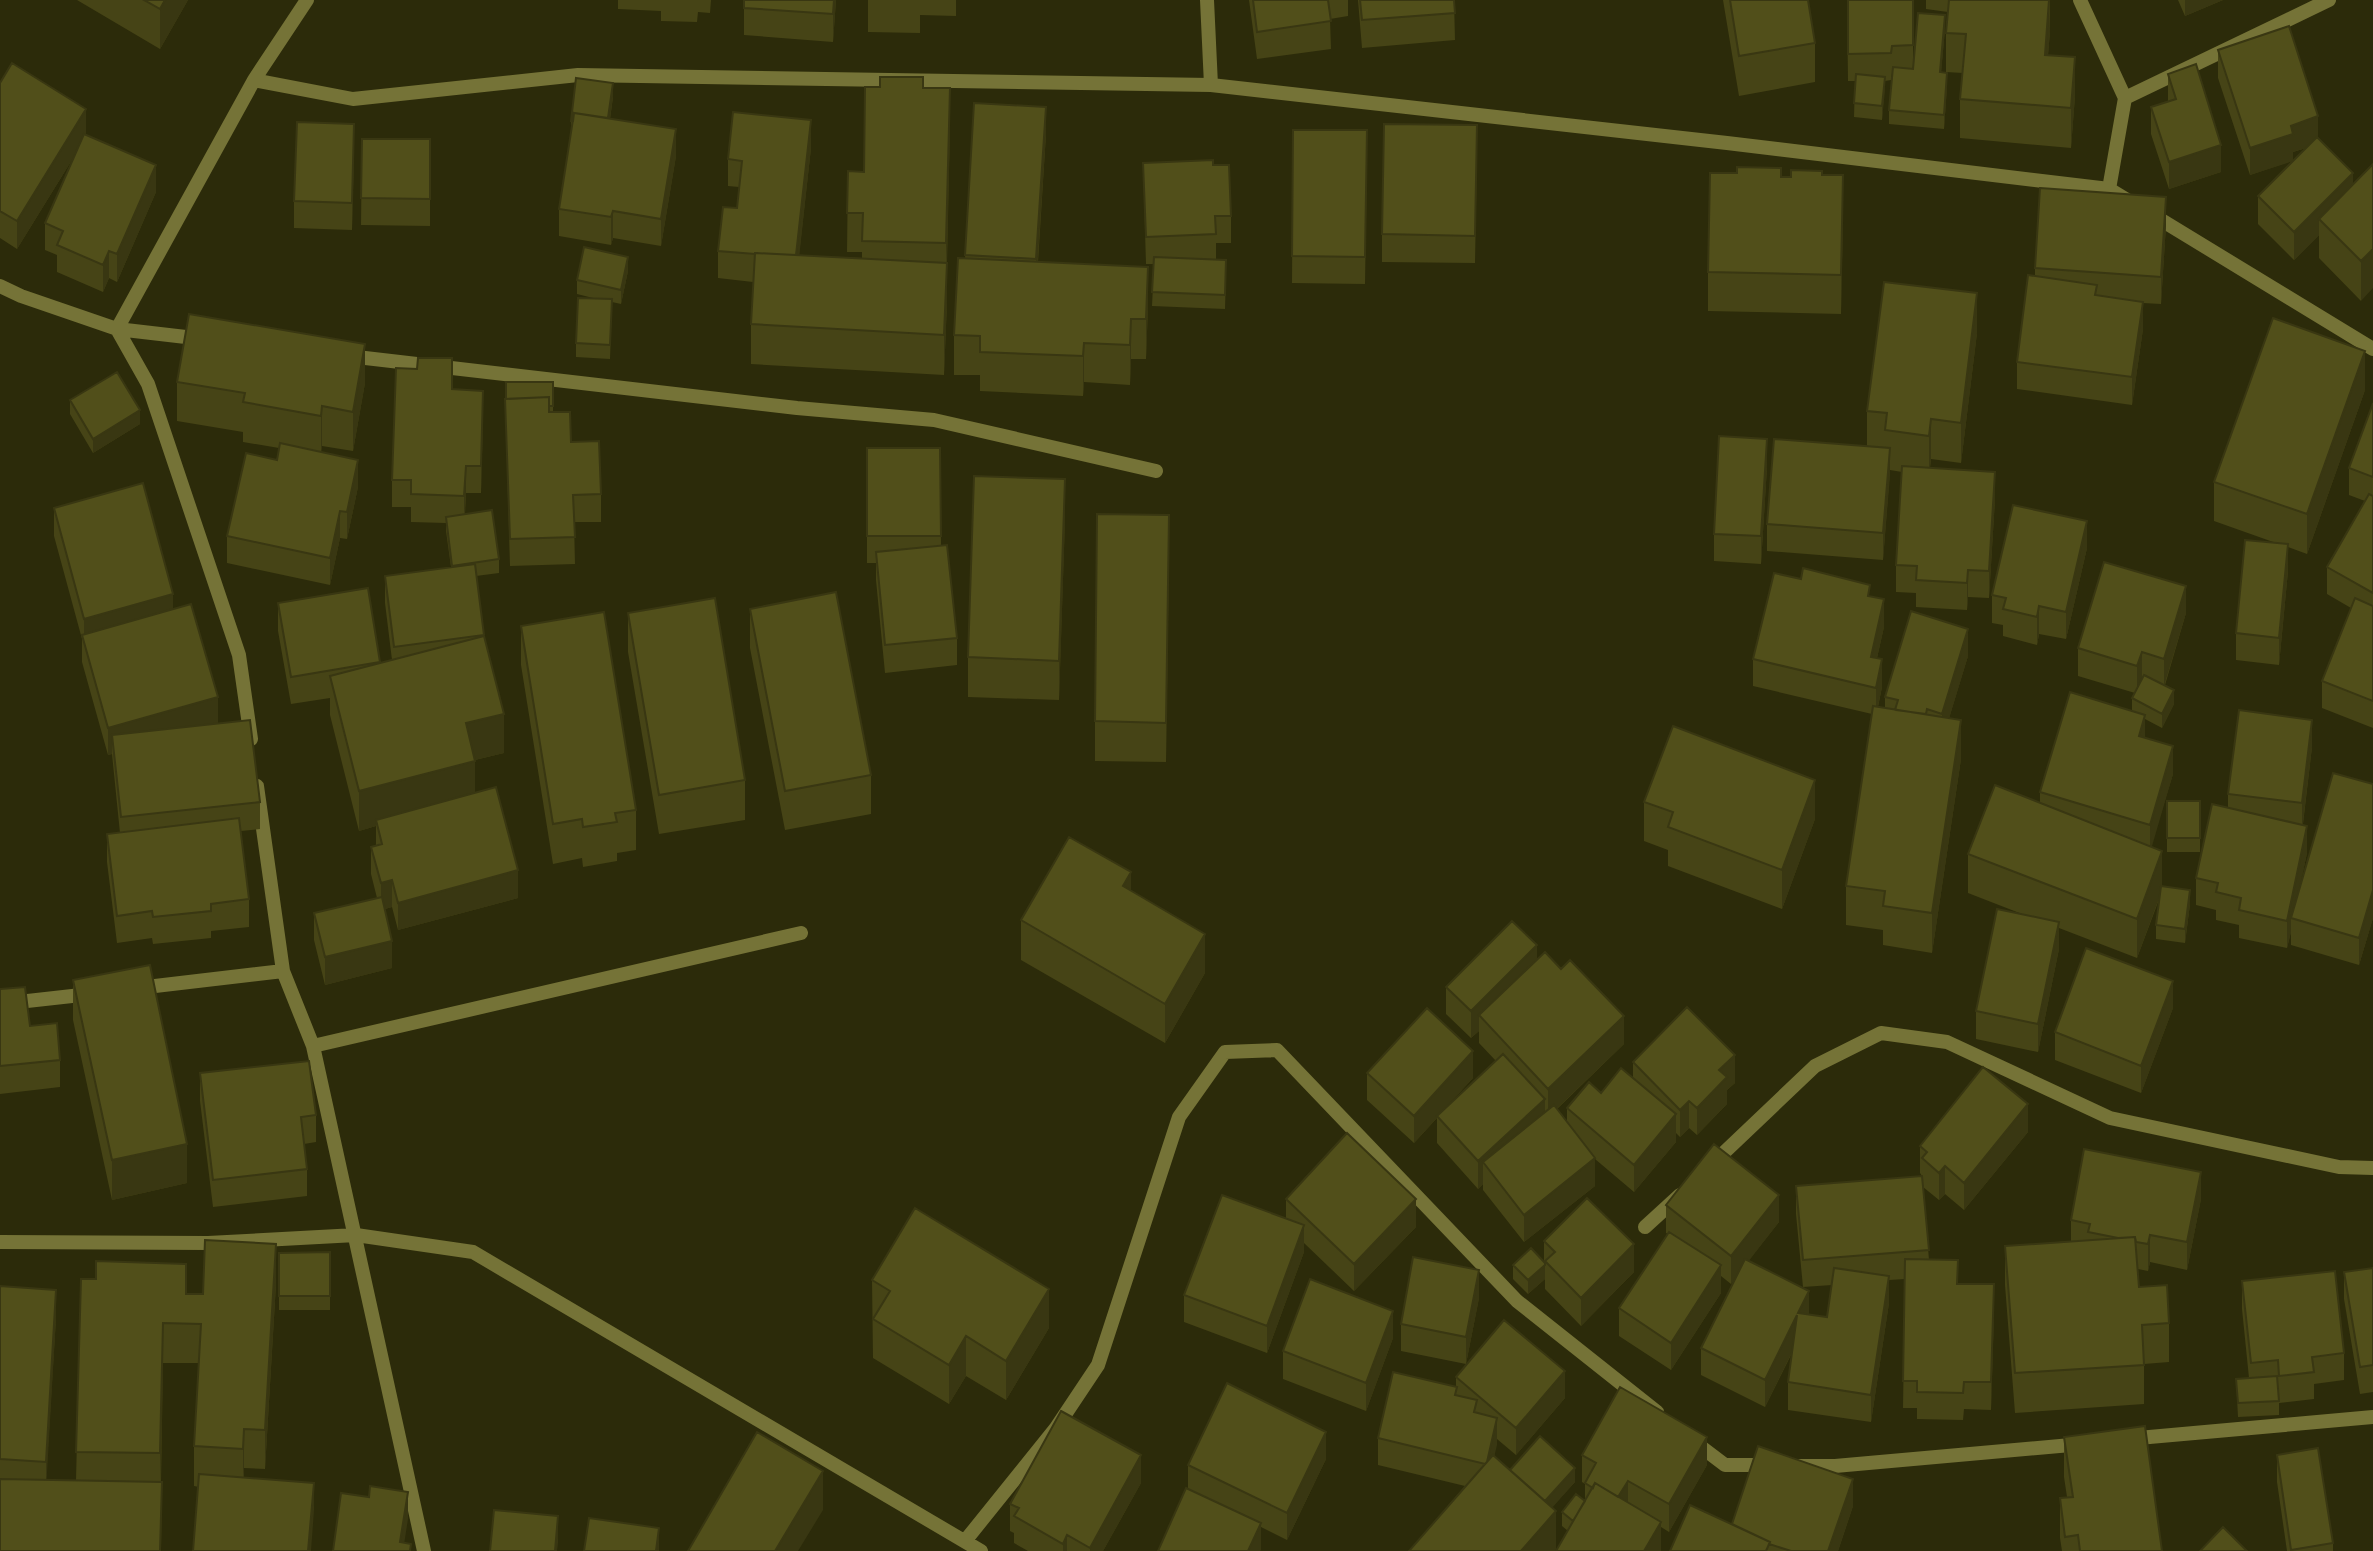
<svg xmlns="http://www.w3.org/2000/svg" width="2373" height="1551" font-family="Montserrat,sans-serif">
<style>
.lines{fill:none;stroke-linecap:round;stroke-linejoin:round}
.minor{stroke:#757337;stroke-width:14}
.wall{fill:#464416;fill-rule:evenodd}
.shaded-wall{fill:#393712}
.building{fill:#514f1a;stroke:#393712;stroke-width:2}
</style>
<rect width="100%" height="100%" fill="#2c2b0a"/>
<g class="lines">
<path class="minor" d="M1207 0 1211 85
M2080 0 2125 98 2109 189
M254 80 353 99 578 75 1211 85 1727 143 2109 189 2132 203
M2125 98 2329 0
M2153 215 2373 349
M0 286 21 296 117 329 203 339
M348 356 797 408 934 420 1156 471
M251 739 239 655 148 384 117 329 254 80 307 0
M257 786 283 971 313 1046 424 1551
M138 988 283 971
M0 1004 90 994
M313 1046 801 933
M1712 1164 1815 1066 1881 1033 1947 1042 2110 1118 2339 1167 2373 1168
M1645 1227 1680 1195
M0 1242 208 1243 356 1235 473 1252 981 1551
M2127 1439 2373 1417
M1692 1440 1725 1465H1768
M1799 1466H1835L2082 1444
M965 1541 1056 1428 1098 1365 1179 1117 1225 1052 1277 1050 1517 1301 1657 1412"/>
</g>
<path class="wall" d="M77 0H188L160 49Z
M618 0H711L710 13 698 12 697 22 661 21V11L618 9Z
M836 0 833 42 744 35V8Z
M868 0H956V16L920 15V33L868 32Z
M1249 0H1348V16L1330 19 1331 49 1257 59Z
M1358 0H1454L1455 40 1362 48Z
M1723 0H1808L1815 43V82L1739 96Z
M1847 0H1913V67L1945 29 1941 72 1947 86 1944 129 1889 124V110L1893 73H1892L1891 80 1885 81 1882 120 1854 117 1855 81H1848Z
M1926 0H2050V31L2048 55 2075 96 2071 148 1960 138V99L1963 73 1946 72V33L1948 12 1926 9Z
M2178 0H2223L2185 16Z
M2218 50 2318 138 2353 184 2373 164 2361 301 2319 258V235L2294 260 2258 224V196L2292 161 2250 175 2218 78ZM2306 148 2293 160V152Z
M2168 74 2221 172 2169 189 2151 134V107L2168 101Z
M0 83 86 135 156 192 117 282 109 278 103 292 57 272V255L45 250V223L75 155 17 249 0 238Z
M923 88 950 127 947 263V302L944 375 751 364V324L753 282 718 278V251L737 208 739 187 728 186V159L811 148 799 255 862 258V252H847L848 171 864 172Z
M613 97 610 119 676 156 661 246 613 238 611 245 559 236V209L571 134V121Z
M974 103 1046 134 1038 262 1148 306 1146 359H1131L1130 385 1084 382 1083 396 980 391V375H954V335L965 258Z
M1293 130 1367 157 1365 284 1292 283Z
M362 139H430V226L361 225Z
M354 152 352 230 294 228V201Z
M1477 153 1475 263 1382 262V234Z
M1143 163 1213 165 1231 216V243H1216V260L1226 274 1225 309 1152 306 1154 264H1146Z
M1781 177H1791L1843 215 1841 314 1708 311V272Z
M2166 225 2161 304 2143 303V329L2132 405 2017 389V362L2035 276V268Z
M628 271 621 304 612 302 610 359 576 357V343L597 299 577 294V280Z
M1977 333 1961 463 1931 459 1930 468 1995 499 1989 598 1968 597 1967 610 1916 607V593L1896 592V565L1902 472 1890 470 1883 560 1767 551V524L1867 446V411Z
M177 382 365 383 353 451 322 446 321 452 358 487 347 539 340 538 330 585 227 563V536L277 460 279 448 243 442V432L177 421Z
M553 382V412L601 494V522H574L575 564 510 566 505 399Z
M452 389 483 418 481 493H466L465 514 499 559V573L476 576 484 637 504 753 475 760V793L518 898 398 930 392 907 385 909 392 968 325 985 314 940V913L377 898 371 874V847L376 846V826L359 831 330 715V698L291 704 278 631V603L368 588 380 663 392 660 385 603V576L451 567 446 531V523L411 522V507H392V480Z
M2365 390 2307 554 2288 547V571L2279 665 2236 660V633L2276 543 2214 521V482Z
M70 400 140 424 93 453 70 414Z
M2373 403V728L2322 708V681L2351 608 2327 594V567L2365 501 2349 495V468Z
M867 448H940L941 546 957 638V665L885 673 876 580V563H867Z
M1767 467 1761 564 1714 561V534Z
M54 508 173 609 218 723 260 802V829L241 831 249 899V927L211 931V938L153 944 152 938 117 943 107 862V834L120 833 112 754 108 755 82 662V639L54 536Z
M1065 519 1059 700 968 697V657Z
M2087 548 2066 639 2039 634 2037 645 2003 636V625L1992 623V595Z
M1169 554 1166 762 1095 761V721Z
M1870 596 1884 627 1877 658 1882 687 1878 707 1885 708V697L1968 656 1949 718 1961 759 1932 953 1883 945V930L1846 925V886L1872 714 1753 686V659Z
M750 609 871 775V814L785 830 750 648Z
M628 613 745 780V820L659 834 628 652Z
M2186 613 2165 685 2174 704 2162 728 2145 719V738L2173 774 2151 846 2162 886 2190 904 2185 943 2156 939V925L2160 897 2137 958 2059 928V949L2038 1052 1976 1039V1011L2022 914 1968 893V854L2040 803V792L2132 711V698L2135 693 2078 676V648Z
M521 626 636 810V850L617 853V861L583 867 582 858 553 864 521 665Z
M2312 747 2303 824 2307 853 2301 881 2373 784V918L2359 965 2291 945V932L2287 948 2239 938V925L2216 920V910L2196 905V878L2228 808V794Z
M2167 801H2200V852H2167Z
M1644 802 1815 819 1782 909 1668 866V850L1644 841Z
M1131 890 1205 973 1165 1043 1021 960V920Z
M1537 960 1624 1044 1557 1109 1567 1123V1108L1633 1078V1062L1735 1083 1727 1090V1104L1697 1135 1689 1128 1680 1137 1676 1133V1142L1634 1192 1595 1159V1186L1524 1242 1483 1190V1184L1478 1189 1437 1143V1118L1414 1143 1367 1100V1073L1473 1078 1449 1104 1496 1061 1479 1043V1031L1471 1038 1446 1014V987Z
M73 980 187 1183 112 1200 73 1020Z
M0 989 30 1026 60 1060V1087L0 1094Z
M2173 1008 2141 1093 2055 1060V1032Z
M200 1073 316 1115V1142L304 1144 307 1169V1196L213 1207 200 1101Z
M2028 1132 1964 1210 1945 1194 1939 1200 1923 1187 1929 1260 1994 1312 1991 1410 1964 1409 1963 1420 1917 1419V1408H1903L1905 1279 1889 1280V1303L1871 1422 1788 1410V1382L1792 1353 1765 1407 1701 1375V1348L1735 1279 1731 1284 1721 1276V1293L1671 1370 1619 1336V1308L1668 1234 1666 1233V1205L1779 1222 1748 1261 1809 1315 1827 1317 1832 1285 1803 1287 1796 1214V1186L1922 1176 1920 1173V1146Z
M1286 1199 1416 1227 1354 1291 1304 1243V1252L1267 1353 1184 1322V1295L1286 1219Z
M2201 1199 2187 1270 2150 1262 2148 1271 2138 1269 2139 1287 2169 1323V1362L2144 1364V1404L2015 1413 2005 1285V1246L2071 1241V1220Z
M1544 1241 1634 1272 1581 1326 1545 1289V1279L1528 1294 1513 1279V1265L1544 1262Z
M330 1252V1310H279V1253Z
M2373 1268V1392L2360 1394 2344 1299V1272Z
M81 1279 186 1294H203L276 1284 265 1469 244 1468V1478L314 1510 194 1486V1446L199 1363H163L161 1482H162L161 1551H0V1286L56 1318 46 1480H76Z
M872 1280 1049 1328 1006 1400 966 1376 949 1404 873 1358Z
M2242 1281 2344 1353V1380L2314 1384V1399L2279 1403V1401V1415L2238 1417 2236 1379 2249 1378 2242 1309Z
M1479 1298 1466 1364 1401 1351V1324Z
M1393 1338 1366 1411 1283 1379V1351Z
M1456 1377 1565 1398 1516 1455 1497 1439 1494 1456 1510 1470 1575 1482 1552 1507 1556 1550 1555 1551H1409L1465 1486 1378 1465V1438L1456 1387Z
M2064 1437 2162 1551H2062L2060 1538V1498L2067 1497 2064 1477Z
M1582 1455 1707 1465 1669 1532 1661 1527V1551L1568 1531 1562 1526V1512L1585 1500V1484L1582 1482Z
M2277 1455 2333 1543V1551H2287L2277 1482Z
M1326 1459 1287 1540 1261 1527V1550L1188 1489V1465Z
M1141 1483 1103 1551H1028L1014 1543V1533L1010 1531V1504Z
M1853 1506 1838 1551H1670L1732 1524Z"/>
<path class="shaded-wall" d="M165 0H188L160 49V9Z
M834 0H836L833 42V14Z
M2049 0 2050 31 2045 94V55Z
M2185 0H2223L2185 16Z
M1945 15V29L1940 86V72Z
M2075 57V96L2071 148V108Z
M1947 73V86L1944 129V115Z
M1885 77V90L1882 120V106Z
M613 83V97L607 140V126Z
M950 88V127L946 283V243Z
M1046 107V134L1036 287V259Z
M86 109V137L17 249V221Z
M2318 116V144L2293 152V161L2250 175V148L2291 126Z
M811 120V148L796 286V259Z
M354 124V152L352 230V203Z
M676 129V156L661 246V219Z
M2221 145V172L2169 189V162Z
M156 165V192L117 282V254Z
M2353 173V200L2319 219V235L2294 260V232Z
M1843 175V215L1841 314V275Z
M2166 197V225L2161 304V277Z
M613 211V238L611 245V217Z
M2373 249V288L2361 301V261Z
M109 251V278L103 292V265Z
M628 257V271L621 304V290Z
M947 263V302L944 375V335Z
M1148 267V306L1146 359V319Z
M1977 293V333L1961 463V423Z
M2143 302V329L2132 405V377Z
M1131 319V359L1130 385V345Z
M1084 343V382L1083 396V356Z
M365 344V383L353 451V412Z
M2365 351V390L2307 554V514Z
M483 391V418L481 493V466Z
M322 406V446L321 455V416Z
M140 410V424L93 453V439Z
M1931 419V459L1929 475V436Z
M1767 439V467L1761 564V536Z
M1890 448V476L1883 560V533Z
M358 460V487L347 539V512Z
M466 466V493L464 523V496Z
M1995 472V499L1989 598V571Z
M1065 479V519L1059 700V661Z
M340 511V538L330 585V558Z
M1169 515V554L1166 762V723Z
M2087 521V548L2066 639V612Z
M2288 544V571L2279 665V638Z
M1968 570V597L1967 610V583Z
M2186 586V613L2164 686V659Z
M173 594V621L84 642V619Z
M1884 599V627L1871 684V657Z
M2039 606V634L2037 645V617Z
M1968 629V656L1942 742V714Z
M2142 652V679L2137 694V666Z
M1882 659V687L1876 715V688Z
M2174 690V704L2162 728V714Z
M218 697V724L112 735V754L108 755V728Z
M504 714V753L466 762V723Z
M2145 715V743L2139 736Z
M1961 720V759L1932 953V913Z
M2312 720V747L2302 830V803Z
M2173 746V774L2150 853V825Z
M475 761V801L376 820V826L359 831V791Z
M1815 780V819L1782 909V870Z
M2307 826V853L2293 919 2291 918V932L2287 948V921Z
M2162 851V890L2137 958V919Z
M518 870V898L398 930V903Z
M1131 872V912L1123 886Z
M392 880V907L381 910V883Z
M2190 890V904L2185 943V929Z
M2373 890V918L2359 965V938Z
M2059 922V949L2038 1052V1024Z
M1205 934V973L1165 1043V1004Z
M392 941V968L325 985V957Z
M1537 945V973L1479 1015V1031L1471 1038V1011Z
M2173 981V1008L2141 1093V1066Z
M1624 1016V1044L1548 1117V1089Z
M1473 1051V1078L1437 1117V1116V1118L1414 1143V1116Z
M1735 1055V1083L1727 1090V1104L1697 1135V1108L1719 1070Z
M1545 1099V1127L1483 1162V1184L1478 1189V1161Z
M1689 1101V1128L1680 1137V1110Z
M2028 1104V1132L1964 1210V1183Z
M1676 1114V1142L1634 1192V1165Z
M187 1144V1183L112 1200V1160Z
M1595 1158V1186L1524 1242V1215Z
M1945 1166V1194L1939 1200V1173Z
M2201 1172V1199L2187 1270V1242Z
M1779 1195V1222L1731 1284V1256Z
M1416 1199V1227L1354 1291V1264Z
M1304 1225V1252L1267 1353V1326Z
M2150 1235V1262L2148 1271V1244Z
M276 1244V1284L265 1469V1430Z
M1634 1244V1272L1581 1326V1298Z
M1545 1265V1279L1528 1294V1280Z
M1721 1265V1293L1671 1370V1343Z
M1479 1270V1298L1466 1364V1337Z
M1889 1276V1303L1871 1422V1395Z
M1994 1284V1312L1991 1410V1382Z
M1049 1289V1328L1006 1400V1361Z
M56 1290V1318L46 1490V1462Z
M1809 1291V1319L1798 1313Z
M1393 1311V1338L1366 1411V1383Z
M1797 1315V1342L1765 1407V1380Z
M163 1323V1363L160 1493V1453Z
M966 1336V1376L949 1404V1365Z
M1565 1371V1398L1516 1455V1428Z
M1497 1418V1445L1486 1491V1464Z
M244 1429V1468L243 1488V1449Z
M1326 1432V1459L1287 1540V1513Z
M1707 1437V1465L1669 1532V1504Z
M1141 1455V1483L1103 1551H1090V1548Z
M1575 1468V1482L1544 1517V1503Z
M823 1471V1510L798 1551H775Z
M1853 1479V1506L1838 1551H1828Z
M1628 1481V1508L1615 1501Z
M314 1483V1510L311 1551H308Z
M408 1492V1519L403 1551 400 1542Z
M1556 1511V1550L1555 1551H1521Z
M558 1516V1543L557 1551H555Z
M1661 1522V1551H1644Z
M1261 1523V1550L1260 1551H1248Z
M659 1528V1551H656Z
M1067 1535V1551H1063V1544Z"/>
<path class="building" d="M144 0H165L160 9Z
M744 0H834L833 14 744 8Z
M1253 0H1328L1331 21 1257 32Z
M1360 0H1454L1455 13 1362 20Z
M1730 0H1808L1815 43 1739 56Z
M1848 0H1913V45L1892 46 1891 53 1848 54Z
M1949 0H2049L2045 55 2075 57 2071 108 1960 99 1966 34 1946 33Z
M1918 13 1945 15 1940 72 1947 73 1944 115 1889 110 1893 67 1913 69Z
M2289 26 2318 116 2291 126 2293 134 2250 148 2218 50Z
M12 63 86 109 17 221 0 211V83Z
M2196 64 2221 145 2169 162 2151 107 2176 99 2168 74Z
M1856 74 1885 77 1882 106 1854 103Z
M880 77H923V88H950L946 243 862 241 863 213H847L848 171 864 172 865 87H880Z
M576 78 613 83 608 118 574 113 573 121H571Z
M974 103 1046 107 1036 259 965 255Z
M733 112 811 120 796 255 755 253V254L718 251 723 207 737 208 742 161 728 159Z
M574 113 676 129 661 219 613 211 611 217 559 209Z
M297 122 354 124 352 203 294 201Z
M1384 124 1477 125 1475 236 1382 234Z
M1293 130H1367L1365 257 1292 256Z
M84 134 156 165 117 254 109 251 103 265 57 245 63 231 45 223Z
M2317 137 2353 173 2294 232 2258 196Z
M362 139H430V199L361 198Z
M1213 160V165H1229L1231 216H1215L1216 234 1146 237 1143 163Z
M2373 164V249L2361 261 2319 219Z
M1737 167 1781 168V177H1791V170L1822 171V175H1843L1841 275 1708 272 1710 173H1737Z
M2040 188 2166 197 2161 277 2035 268Z
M584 247 628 257 621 290 577 280Z
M755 253 947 263 944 335 751 324Z
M1154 257 1226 260 1225 295 1152 292Z
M958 258 1148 267 1146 319H1131L1130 345 1084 343 1083 356 980 352V336L954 335Z
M2028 275 2097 285 2095 295 2143 302 2132 377 2017 362Z
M1884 282 1977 293 1961 423 1931 419 1929 436 1885 430 1887 413 1867 411Z
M578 298 612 299 610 345 576 343Z
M189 314 365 344 353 412 322 406 321 416 243 402 245 393 177 382Z
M2273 318 2365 351 2307 514 2214 482Z
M418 358H452V389L483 391 481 466H466L464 496 411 494V480H392L396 368 417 369Z
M117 372 140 410 93 439 70 400Z
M506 382H553V406H549V397L506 399Z
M549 397V412H570L571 442 599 441 601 494 573 495 575 537 510 539 505 399Z
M2373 403V477L2349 468Z
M1719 436 1767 439 1761 536 1714 534Z
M1774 439 1890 448 1883 533 1767 524Z
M280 443 358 460 347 512 340 511 330 558 227 536 246 453 277 460Z
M867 448H940L941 536H867Z
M1902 466 1995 472 1989 571 1968 570 1967 583 1916 580 1917 566 1896 565Z
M974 476 1065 479 1059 661 968 657Z
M143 483 173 594 84 619 54 508Z
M2369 494 2373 496V593L2327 567Z
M2013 505 2087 521 2066 612 2039 606 2037 617 2003 609 2006 598 1992 595Z
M492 510 499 559 452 566 446 517Z
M1097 514 1169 515 1166 723 1095 721Z
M2245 540 2288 544 2279 638 2236 633Z
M947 545 957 638 885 645 876 552Z
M2104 562 2186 586 2164 659 2142 652 2137 666 2078 648Z
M475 564 484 635 394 647 385 576Z
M1803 568 1870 585 1868 596 1884 599 1871 657 1882 659 1876 688 1753 659 1774 573 1801 579Z
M368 588 380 662 291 677 278 603Z
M836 592 871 775 785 791 750 609Z
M715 598 745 780 659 795 628 613Z
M2355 598 2373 606V701L2322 681Z
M191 604 218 697 108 728 82 635Z
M1911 611 1968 629 1942 714 1927 709 1926 714 1895 710 1898 700 1885 697Z
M604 612 636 810 615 813 617 822 583 827 582 819 553 824 521 626Z
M484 636 504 714 466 723 475 761 359 791 330 676Z
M2144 675 2174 690 2162 714 2132 698Z
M2070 692 2145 715 2139 736 2173 746 2150 825 2040 792Z
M1873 706 1961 720 1932 913 1883 906 1885 891 1846 886Z
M2239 710 2312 720 2302 803 2228 794Z
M250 720 260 802 121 817 112 735Z
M1673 726 1815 780 1782 870 1668 827 1673 812 1644 802Z
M2333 773 2373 784V890L2359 938 2291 918Z
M1995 785 2162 851 2137 919 1968 854Z
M496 787 518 870 398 903 392 880 381 883 371 847 382 844 376 820Z
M2167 801H2200V838H2167Z
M2212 804 2307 826 2287 921 2239 910 2241 898 2216 892 2218 883 2196 878Z
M239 818 249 899 211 904V911L153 917 152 911 117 916 107 834Z
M1069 837 1131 872 1123 886 1205 934 1165 1004 1021 920Z
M2161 886 2190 890 2185 929 2156 925Z
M382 897 392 941 325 957 314 913Z
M1997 909 2059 922 2038 1024 1976 1011Z
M1512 921 1537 945 1471 1011 1446 987Z
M2086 948 2173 981 2141 1066 2055 1032Z
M1545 952 1561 969 1570 960 1624 1016 1548 1089 1479 1015Z
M150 965 187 1144 112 1160 73 980Z
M25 987 30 1026 57 1023 60 1060 0 1066V989Z
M1687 1007 1735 1055 1719 1070 1727 1077 1697 1108 1689 1101 1680 1110 1633 1062Z
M1427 1008 1473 1051 1414 1116 1367 1073Z
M1503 1054 1545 1099 1478 1161 1437 1116Z
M309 1061 316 1115 301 1117 307 1169 213 1180 200 1073Z
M1983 1067 2028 1104 1964 1183 1945 1166 1939 1173 1922 1158 1927 1152 1920 1146Z
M1621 1068 1676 1114 1634 1165 1567 1108 1589 1082 1601 1093Z
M1554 1105 1595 1158 1524 1215 1483 1162Z
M1347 1133 1416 1199 1354 1264 1286 1199Z
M1714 1144 1779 1195 1731 1256 1666 1205Z
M2084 1149 2201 1172 2187 1242 2150 1235 2148 1244 2136 1242 2135 1237 2118 1238 2088 1232 2090 1224 2071 1220Z
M1922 1176 1929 1250 1803 1260 1796 1186Z
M1222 1195 1304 1225 1267 1326 1184 1295Z
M1587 1198 1634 1244 1581 1298 1545 1261 1555 1252 1544 1241Z
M915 1208 1049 1289 1006 1361 966 1336 949 1365 873 1319 890 1291 872 1280Z
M1669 1232 1721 1265 1671 1343 1619 1308Z
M2135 1237 2139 1287 2167 1285 2169 1323 2142 1325 2144 1365 2015 1373 2005 1246Z
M205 1240 276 1244 265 1430 244 1429 243 1449 194 1446 201 1324 163 1323 160 1453 76 1452 81 1279H96V1261L186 1264V1294H203Z
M1531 1248 1545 1263V1265L1528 1280 1513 1265Z
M330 1252V1296H279V1253Z
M1413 1257 1479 1270 1466 1337 1401 1324Z
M1745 1259 1809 1291 1798 1313 1827 1317 1834 1268 1889 1276 1871 1395 1788 1382 1797 1315 1765 1380 1701 1348Z
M1905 1259 1958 1260 1957 1284H1994L1991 1382H1964L1963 1393 1917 1392V1381H1903Z
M2373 1268V1365L2360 1367 2344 1272Z
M2335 1271 2344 1353 2312 1357 2314 1372 2279 1376 2278 1360 2251 1363 2242 1281Z
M1310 1279 1393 1311 1366 1383 1283 1351Z
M0 1286 56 1290 46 1462 0 1459Z
M1504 1320 1565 1371 1516 1428 1456 1377Z
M1393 1372 1457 1387 1455 1395 1477 1400 1474 1412 1497 1418 1487 1462 1485 1464 1378 1438Z
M2277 1376 2279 1401 2238 1403 2236 1379Z
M1227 1383 1326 1432 1287 1513 1188 1465Z
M1620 1387 1707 1437 1669 1504 1628 1481 1618 1497 1595 1483 1593 1488 1585 1483 1596 1463 1582 1455Z
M1061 1411 1141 1455 1090 1548 1067 1535 1063 1544 1014 1516 1019 1508 1010 1504Z
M2145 1426 2162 1551H2080L2078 1535 2065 1537 2060 1498 2073 1497 2064 1437Z
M757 1432 823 1471 775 1551H688Z
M1540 1436 1575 1468 1545 1501 1510 1470Z
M1758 1446 1853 1479 1828 1551H1791L1769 1544 1770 1542 1732 1524Z
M2318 1448 2333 1543 2291 1550 2277 1455Z
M1493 1455 1556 1511 1521 1551H1409Z
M199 1474 314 1483 308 1551H193Z
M0 1479 162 1482 160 1551H0Z
M1595 1483 1661 1522 1644 1551H1556Z
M370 1486 408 1492 400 1542 411 1544 410 1551H333L341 1493 369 1497Z
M1186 1488 1261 1523 1248 1551H1158Z
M1576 1494 1585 1501 1573 1521 1562 1512Z
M1690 1505 1770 1542 1766 1551H1670Z
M494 1510 558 1516 555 1551H490Z
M589 1518 659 1528 656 1551H584Z
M2223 1527 2247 1551H2200Z"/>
</svg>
